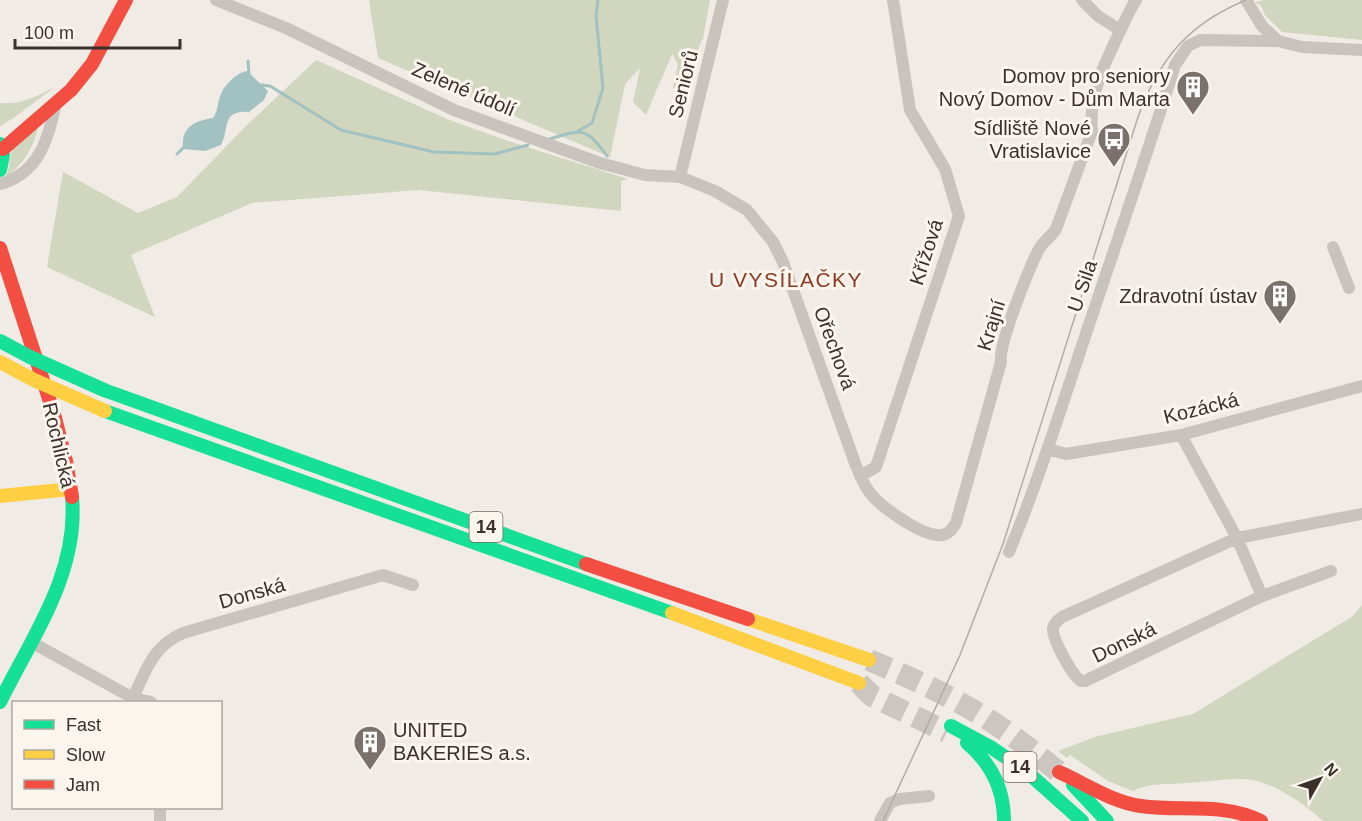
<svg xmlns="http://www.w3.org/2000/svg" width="1362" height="821" font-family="Helvetica,sans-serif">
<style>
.green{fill:#d1d6bf}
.water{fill:#a1c2c1}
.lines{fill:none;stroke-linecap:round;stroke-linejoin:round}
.stream{stroke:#a1c2c1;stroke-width:3}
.highway-tunnel{stroke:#ccc6c0;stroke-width:22;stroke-dasharray:22 11;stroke-linecap:butt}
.street{stroke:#c9c3be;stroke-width:12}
.fast{stroke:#16e098;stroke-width:14}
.slow{stroke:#ffcf43;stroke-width:14}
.jam{stroke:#f24e42;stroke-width:14}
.tram{stroke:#b1aca8;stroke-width:1.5}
.fast-bridge{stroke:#16e098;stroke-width:14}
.slow-bridge{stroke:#ffcf43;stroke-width:14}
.labels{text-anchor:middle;stroke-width:6;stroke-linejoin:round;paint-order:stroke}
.shield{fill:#fbf5ee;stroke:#756b66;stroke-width:1.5}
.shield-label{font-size:18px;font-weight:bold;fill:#3b302b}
.poi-label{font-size:20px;fill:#3b302b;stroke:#fbf5ee;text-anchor:end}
.street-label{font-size:20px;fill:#3b302b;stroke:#fbf5ee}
.neighbourhood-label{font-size:21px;letter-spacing:1.5px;fill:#8c3b22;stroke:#fbf5ee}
</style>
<rect width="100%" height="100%" fill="#f0ebe5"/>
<path class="green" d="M369 0H710L703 38 680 89 673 88 678 64 672 54 646 115 633 102 640 68 625 84 610 157 378 58Z
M1264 0H1362V40L1282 32 1265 15 1260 4H1257L1256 2Z
M316 60 447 119 505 140 628 179 621 181V211L419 190 252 203 131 255 155 317 47 267 63 172 138 213 177 197 245 127Z
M55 87 12 119 0 126V103C21 105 37 96 55 87Z
M39 124C33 148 25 163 5 178 10 168 9 162 11 154 16 140 29 132 39 124Z
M1362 605V821H1323C1305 804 1276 784 1252 780 1230 777 1209 782 1187 783 1169 785 1150 782 1133 791L1108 781 1070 755 1067 758 1058 751 1098 736 1193 714 1353 616Z"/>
<path class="water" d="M247 71 268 91 264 100 249 112C221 110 230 128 221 145L205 151 183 149C181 127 194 121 213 118 219 109 217 103 221 94 224 85 238 72 247 71Z"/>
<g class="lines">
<path class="stream" d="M248 61 249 74
M261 85 270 86 341 130 434 152 495 154 528 145
M578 131 592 123 603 88 596 16 598 0
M549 139C582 130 585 125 607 156
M177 154 185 146"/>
<path class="highway-tunnel" d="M869 660C911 678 954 697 992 722 1016 737 1037 755 1059 772
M859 683 872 696 947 732"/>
<path class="street" d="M216 0 286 28 454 110 600 163 645 175 680 177 715 191 747 210 773 242 783 262 855 463C859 473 863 484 870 493 881 507 924 538 942 535 949 534 952 529 956 523L1001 362C998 345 1029 269 1038 251 1042 242 1051 237 1056 229L1092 131C1089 99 1100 74 1113 46 1121 30 1127 14 1136 0
M1082 0 1098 16 1120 30
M1246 0 1262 26 1278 41
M680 177 723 0
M0 184C40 173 48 138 56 103
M1333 247 1349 288
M1181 435 1237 538 1262 596
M1048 449 1066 454 1181 435 1362 386
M860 476 876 467 959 216 945 169 910 110 893 0
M1009 552C1042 472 1067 389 1095 307 1122 226 1150 146 1175 65L1188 46 1200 40 1278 41 1302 47 1362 50
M1331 571 1262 596 1085 681H1081C1072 675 1052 639 1053 628 1054 623 1058 620 1062 617L1237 538 1362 514
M31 642 133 698 151 702
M133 698C146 670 153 646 183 633L383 575 413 585
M160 808V821
M880 821 890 803 900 799 929 796"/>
<path class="fast" d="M0 144 3 155 0 170
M104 390 586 564
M105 411 672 613
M0 702C32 637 79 573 72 497
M951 726 992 748 1026 771 1082 821
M967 743C992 764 1004 789 1004 821
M1073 785 1107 821"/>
<path class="slow" d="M0 496 71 489
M672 613 859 683
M748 619 869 660"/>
<path class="jam" d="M3 149 71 90 92 64 126 0
M0 248 54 414 66 461 72 497
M586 564 748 619
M1059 772C1086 784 1112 802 1141 806 1182 812 1222 802 1261 821"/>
<path class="tram" d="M883 821 960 655 1003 544 1138 117C1159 59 1188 24 1246 0"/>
<path class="fast-bridge" d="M0 341 30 357 104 390"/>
<path class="slow-bridge" d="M0 362 34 380 105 411"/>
</g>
<defs>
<g id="building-pin" transform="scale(1.725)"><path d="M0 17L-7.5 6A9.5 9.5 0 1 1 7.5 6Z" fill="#7a716c" stroke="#fbf5ee"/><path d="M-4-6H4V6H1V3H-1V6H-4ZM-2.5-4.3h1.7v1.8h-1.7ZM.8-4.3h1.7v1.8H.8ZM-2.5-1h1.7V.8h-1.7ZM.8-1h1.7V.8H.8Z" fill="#fff"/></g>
<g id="bus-pin" transform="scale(1.725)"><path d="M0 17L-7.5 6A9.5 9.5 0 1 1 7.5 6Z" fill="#7a716c" stroke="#fbf5ee"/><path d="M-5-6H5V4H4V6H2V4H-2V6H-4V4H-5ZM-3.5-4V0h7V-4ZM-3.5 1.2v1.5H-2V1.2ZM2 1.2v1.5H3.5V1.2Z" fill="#fff"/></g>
</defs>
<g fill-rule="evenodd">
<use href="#building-pin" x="1193" y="87"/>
<use href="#bus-pin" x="1114" y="139"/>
<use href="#building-pin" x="1280" y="296"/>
<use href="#building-pin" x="370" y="742"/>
</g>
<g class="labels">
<g class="shield">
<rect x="469.5" y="512" width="33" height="30" rx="4.5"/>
<rect x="1003.5" y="752" width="33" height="30" rx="4.5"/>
</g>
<g class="shield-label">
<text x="486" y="533">14</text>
<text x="1020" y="773">14</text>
</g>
<g class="poi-label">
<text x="1170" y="83">Domov pro seniory<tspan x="1170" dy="23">Nový Domov - Dům Marta</tspan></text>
<text x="1091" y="135">Sídliště Nové<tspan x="1091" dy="23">Vratislavice</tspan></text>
<text x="1257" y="303">Zdravotní ústav</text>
<text x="393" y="737" text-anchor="start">UNITED<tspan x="393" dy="23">BAKERIES a.s.</tspan></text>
</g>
<g class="street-label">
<text transform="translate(683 84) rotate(-76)" y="7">Seniorů</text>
<text transform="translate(464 89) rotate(23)" y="7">Zelené údolí</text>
<text transform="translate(926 252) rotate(-72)" y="7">Křížová</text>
<text transform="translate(1082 286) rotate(-71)" y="7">U Sila</text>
<text transform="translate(991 325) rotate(-73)" y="7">Krajní</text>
<text transform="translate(835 348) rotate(70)" y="7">Ořechová</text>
<text transform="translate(1201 408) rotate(-14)" y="7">Kozácká</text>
<text transform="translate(59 445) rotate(77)" y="7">Rochlická</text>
<text transform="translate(252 593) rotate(-16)" y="7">Donská</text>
<text transform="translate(1124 642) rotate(-26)" y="7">Donská</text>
</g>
<g class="neighbourhood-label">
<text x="786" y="287">U VYSÍLAČKY</text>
</g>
</g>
<rect x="12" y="701" width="210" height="108" fill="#fbf5ee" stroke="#aea6a0" stroke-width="1.5"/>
<rect x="24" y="720" width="30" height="9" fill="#16e098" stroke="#aea6a0" stroke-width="1.5"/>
<text x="66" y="731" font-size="18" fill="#3b302b">Fast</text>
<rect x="24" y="750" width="30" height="9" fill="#ffcf43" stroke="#aea6a0" stroke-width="1.5"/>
<text x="66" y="761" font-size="18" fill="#3b302b">Slow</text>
<rect x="24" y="780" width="30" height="9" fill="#f24e42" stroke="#aea6a0" stroke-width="1.5"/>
<text x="66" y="791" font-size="18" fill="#3b302b">Jam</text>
<g transform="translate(1320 779) rotate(50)" stroke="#fbf5ee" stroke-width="4.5" paint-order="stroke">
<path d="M0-4.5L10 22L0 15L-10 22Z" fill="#3b302b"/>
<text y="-9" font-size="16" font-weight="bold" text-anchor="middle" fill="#3b302b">N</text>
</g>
<path d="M15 39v9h165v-9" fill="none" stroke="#3b302b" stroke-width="3"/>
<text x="24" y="39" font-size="18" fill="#3b302b" stroke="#fbf5ee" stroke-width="4.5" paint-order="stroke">100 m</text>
</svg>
